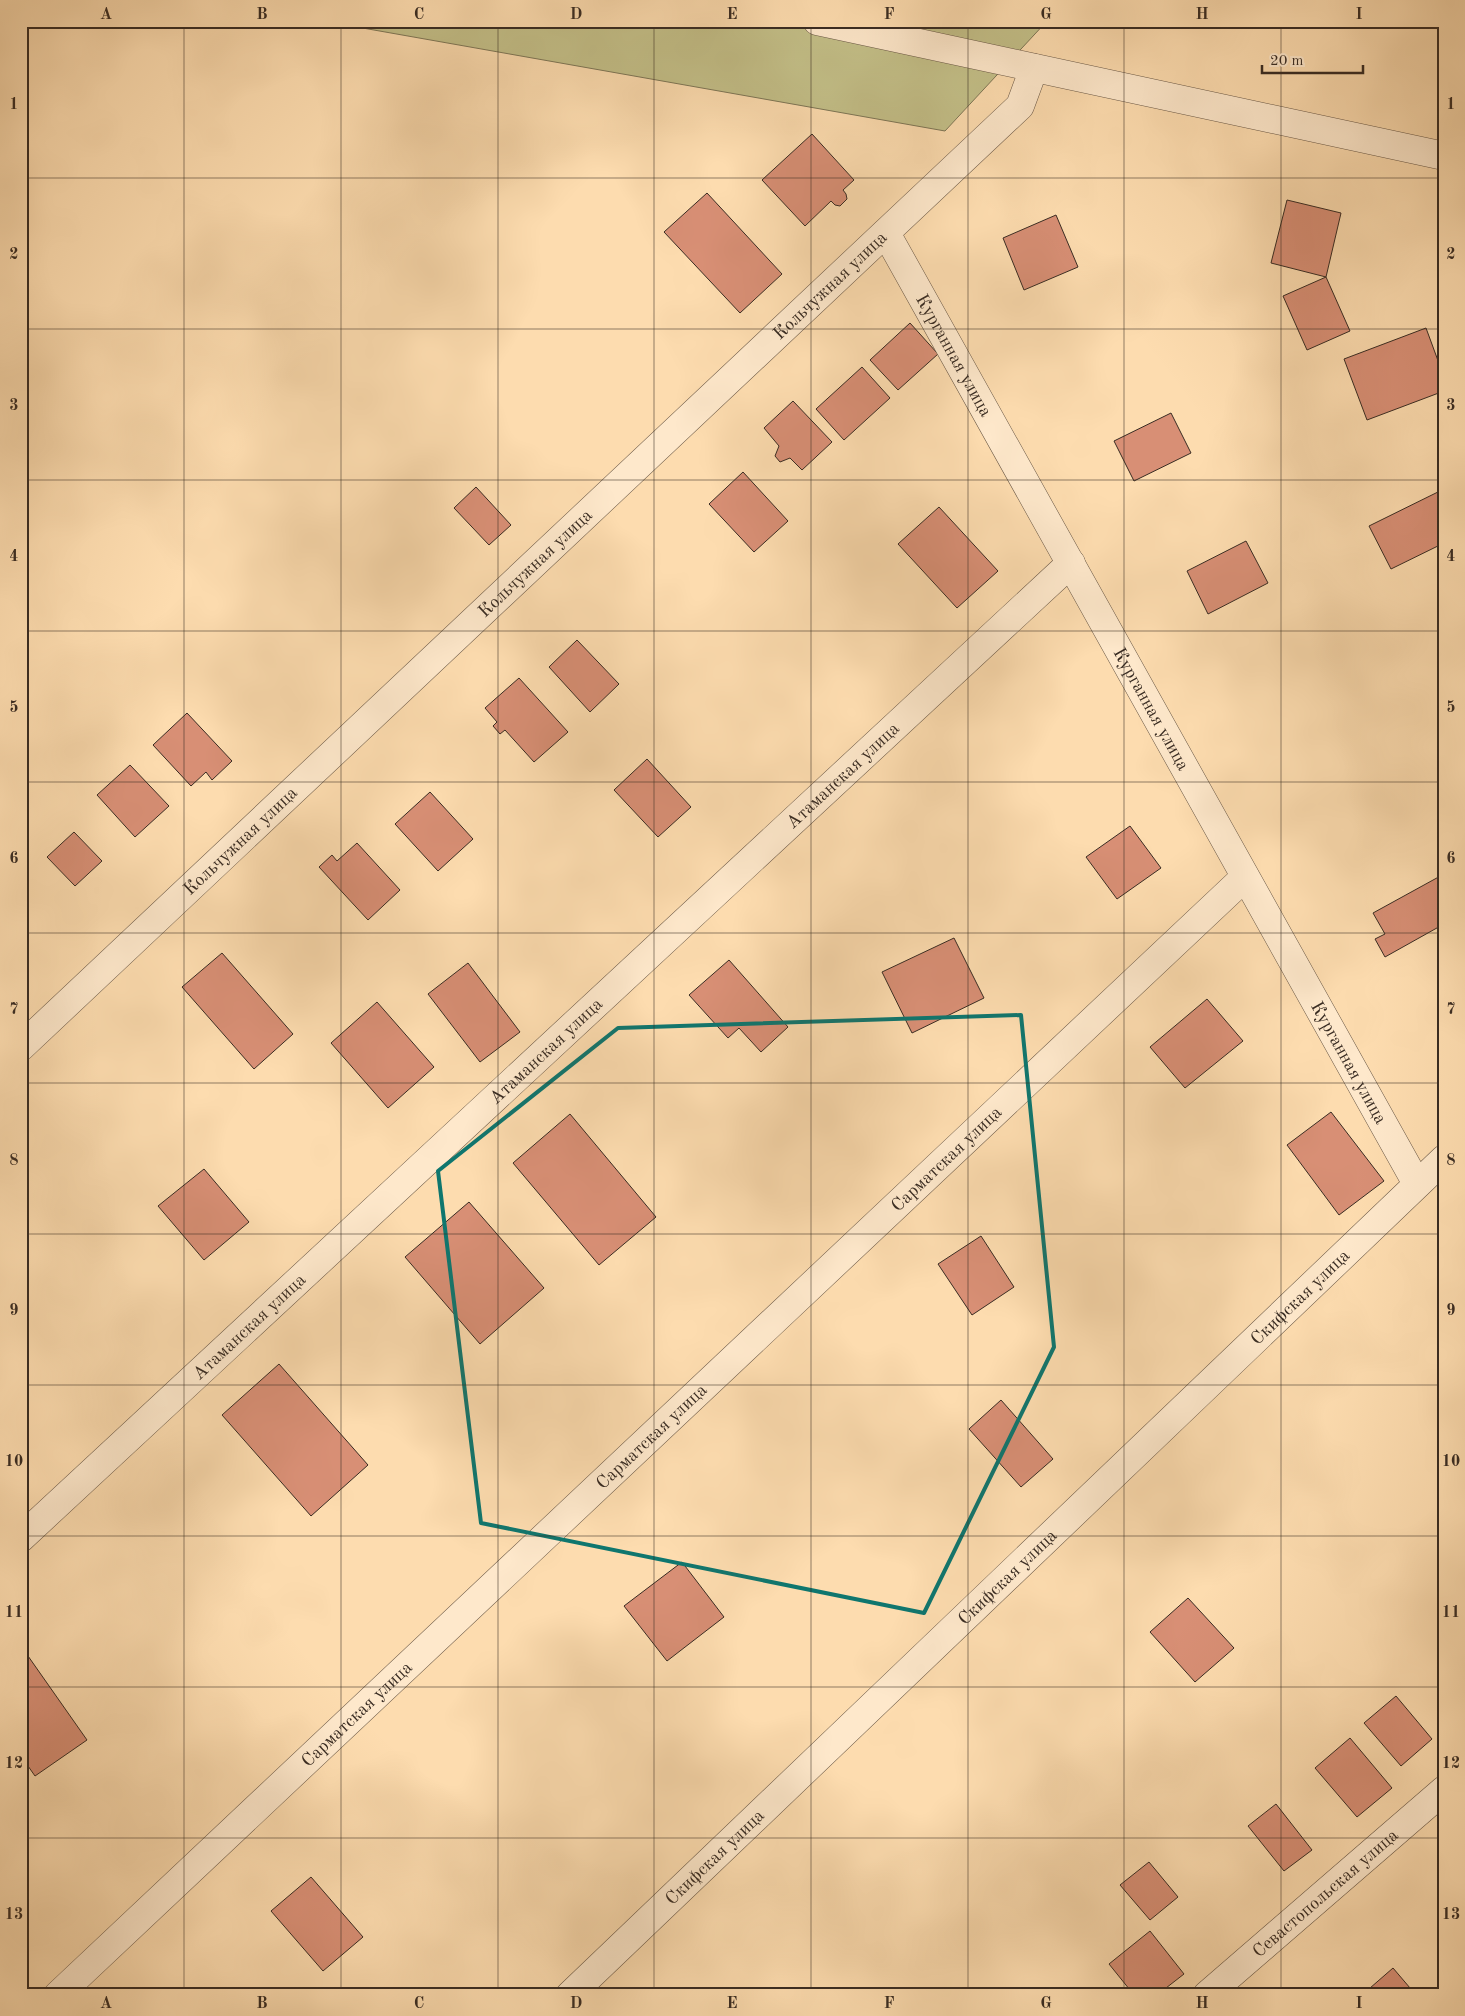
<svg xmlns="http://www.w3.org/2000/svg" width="1465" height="2016" font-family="'Old Standard TT',serif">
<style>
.green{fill:#c3bf88;stroke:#7e7656}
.building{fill:#d88f75;stroke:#392c23}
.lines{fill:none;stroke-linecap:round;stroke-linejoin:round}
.minor-casing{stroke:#6a5846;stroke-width:29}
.minor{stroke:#fee8cb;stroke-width:28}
.marked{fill:none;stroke:#0f766e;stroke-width:4;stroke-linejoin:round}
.grid{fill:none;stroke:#392c23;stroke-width:1;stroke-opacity:0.55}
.labels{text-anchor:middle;stroke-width:4;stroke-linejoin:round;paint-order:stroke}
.street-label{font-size:18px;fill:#392c23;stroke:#fee8cb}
.neatline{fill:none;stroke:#392c23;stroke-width:2}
.grid-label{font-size:16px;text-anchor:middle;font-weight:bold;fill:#392c23}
</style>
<rect width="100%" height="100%" fill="#fddcaf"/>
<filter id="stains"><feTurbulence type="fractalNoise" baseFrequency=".004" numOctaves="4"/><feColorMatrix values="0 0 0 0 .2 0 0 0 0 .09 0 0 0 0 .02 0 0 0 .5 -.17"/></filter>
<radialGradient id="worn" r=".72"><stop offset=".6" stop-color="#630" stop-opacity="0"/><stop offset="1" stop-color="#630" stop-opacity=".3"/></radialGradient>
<path class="green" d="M323 21H1047L945 131Z"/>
<path class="building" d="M812 134 854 180 843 190 846 194 847 199 840 206 835 205 831 201 805 226 762 180Z
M707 193 782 274 740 313 664 232Z
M1287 200 1341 213 1326 277 1271 263Z
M1056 215 1078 267 1024 290 1003 238Z
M1326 277 1350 331 1307 350 1283 296Z
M910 323 938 354 898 390 870 360Z
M1426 328 1444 377V391L1367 420 1344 359Z
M862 367 890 398 844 440 816 409Z
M793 401 832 442 802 470 790 458 780 462 775 456 779 446 764 428Z
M1171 413 1191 453 1134 481 1114 441Z
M743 472 788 521 754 552 709 504Z
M476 487 511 525 489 545 454 508Z
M1444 489V543L1391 569 1369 526Z
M939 507 998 571 957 608 898 544Z
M1246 541 1268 583 1208 614 1187 571Z
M577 640 619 684 590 712 549 667Z
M519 678 568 732 534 762 505 730 500 734 493 726 497 722 485 708Z
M187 713 232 761 212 780 206 772 191 786 153 745Z
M647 759 691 807 658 837 614 790Z
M130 765 169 806 135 837 97 795Z
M430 792 473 839 438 871 395 824Z
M1130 826 1161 868 1117 899 1086 857Z
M74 832 102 861 75 886 47 857Z
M357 843 400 890 368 920 319 867 332 855 337 861Z
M1444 874V924L1385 957 1375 939 1385 934 1373 913Z
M954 938 984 998 912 1033 882 972Z
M222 953 293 1034 254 1069 182 987Z
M729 960 788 1027 761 1052 739 1028 728 1038 689 995Z
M468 963 520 1032 480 1062 428 994Z
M1207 999 1243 1041 1185 1088 1150 1047Z
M377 1002 434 1067 388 1108 331 1043Z
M1331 1112 1384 1181 1339 1215 1287 1145Z
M570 1114 656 1217 599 1265 513 1163Z
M204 1169 249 1222 204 1260 158 1206Z
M469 1202 544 1288 480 1344 405 1257Z
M981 1236 1014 1287 972 1315 938 1264Z
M279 1364 368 1465 311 1516 222 1415Z
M1001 1400 1053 1459 1021 1487 969 1429Z
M682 1562 724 1617 667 1661 624 1606Z
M1188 1598 1234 1648 1195 1682 1150 1632Z
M21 1646 87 1740 35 1776 21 1756Z
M1396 1696 1432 1739 1401 1766 1364 1723Z
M1350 1738 1392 1788 1357 1817 1315 1768Z
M1276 1804 1312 1850 1284 1871 1248 1826Z
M1149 1862 1178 1897 1150 1920 1120 1885Z
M311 1877 363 1937 323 1971 271 1911Z
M1150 1931 1184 1974 1157 1995H1134L1109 1964Z
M1393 1968 1416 1995H1362Z"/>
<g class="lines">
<g class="minor-casing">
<g id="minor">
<path d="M817 21 1444 156"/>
<path id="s1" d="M886 233 1417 1184"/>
<path id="s2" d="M21 1047 1020 106 1034 68"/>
<path id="s3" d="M21 1538 1071 563"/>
<path id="s4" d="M58 1995 1245 877"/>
<path id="s5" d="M570 1995 1444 1159"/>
<path id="s6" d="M1207 1995 1444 1790"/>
</g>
</g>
<use href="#minor" class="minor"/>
</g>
<path class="marked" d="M1021 1015 1054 1347 924 1613 481 1523 438 1171 618 1028Z"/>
<path class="grid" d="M184 21V1995M341 21V1995M498 21V1995M654 21V1995M811 21V1995M968 21V1995M1124 21V1995M1281 21V1995M21 178H1444M21 329H1444M21 480H1444M21 631H1444M21 782H1444M21 933H1444M21 1083H1444M21 1234H1444M21 1385H1444M21 1536H1444M21 1687H1444M21 1838H1444"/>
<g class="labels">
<g class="street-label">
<text dy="6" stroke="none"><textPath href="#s2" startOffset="1111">Кольчужная улица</textPath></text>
<text dy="6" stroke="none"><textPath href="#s1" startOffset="140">Курганная улица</textPath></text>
<text dy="6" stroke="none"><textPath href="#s2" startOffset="706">Кольчужная улица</textPath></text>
<text dy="6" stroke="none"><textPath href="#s1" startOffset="545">Курганная улица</textPath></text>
<text dy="6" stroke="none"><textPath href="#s3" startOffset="1121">Атаманская улица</textPath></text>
<text dy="6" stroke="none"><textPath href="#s2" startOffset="301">Кольчужная улица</textPath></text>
<text dy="6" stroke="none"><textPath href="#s3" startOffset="716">Атаманская улица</textPath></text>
<text dy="6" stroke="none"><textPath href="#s1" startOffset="950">Курганная улица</textPath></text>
<text dy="6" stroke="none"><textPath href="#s4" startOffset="1220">Сарматская улица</textPath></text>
<text dy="6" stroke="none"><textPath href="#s5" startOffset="1010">Скифская улица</textPath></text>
<text dy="6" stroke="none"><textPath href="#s3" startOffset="311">Атаманская улица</textPath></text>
<text dy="6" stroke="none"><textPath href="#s4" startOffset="815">Сарматская улица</textPath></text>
<text dy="6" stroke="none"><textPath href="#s5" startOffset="605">Скифская улица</textPath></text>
<text dy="6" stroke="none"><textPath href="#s4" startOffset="410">Сарматская улица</textPath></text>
<text dy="6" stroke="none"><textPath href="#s5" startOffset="200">Скифская улица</textPath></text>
<text dy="6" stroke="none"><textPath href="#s6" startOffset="156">Севастопольская улица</textPath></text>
</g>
</g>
<rect width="1465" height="2016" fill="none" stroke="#fddcaf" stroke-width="55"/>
<path d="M1262 65v8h101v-8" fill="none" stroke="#392c23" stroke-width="2.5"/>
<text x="1270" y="65" font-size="15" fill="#392c23" stroke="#fee8cb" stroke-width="4" paint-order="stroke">20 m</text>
<rect x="28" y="28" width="1410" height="1960" class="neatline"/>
<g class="grid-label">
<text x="106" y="19">A</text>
<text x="262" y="19">B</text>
<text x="419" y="19">C</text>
<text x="576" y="19">D</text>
<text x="732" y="19">E</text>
<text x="889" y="19">F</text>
<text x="1046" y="19">G</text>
<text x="1202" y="19">H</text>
<text x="1359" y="19">I</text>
<text x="14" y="109">1</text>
<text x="1451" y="109">1</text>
<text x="14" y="259">2</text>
<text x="1451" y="259">2</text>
<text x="14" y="410">3</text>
<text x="1451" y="410">3</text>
<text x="14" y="561">4</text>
<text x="1451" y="561">4</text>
<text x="14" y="712">5</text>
<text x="1451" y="712">5</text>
<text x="14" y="863">6</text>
<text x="1451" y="863">6</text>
<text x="14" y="1014">7</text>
<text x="1451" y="1014">7</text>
<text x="14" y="1165">8</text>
<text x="1451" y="1165">8</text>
<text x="14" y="1315">9</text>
<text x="1451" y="1315">9</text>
<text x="14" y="1466">10</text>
<text x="1451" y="1466">10</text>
<text x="14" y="1617">11</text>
<text x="1451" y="1617">11</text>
<text x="14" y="1768">12</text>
<text x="1451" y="1768">12</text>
<text x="14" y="1919">13</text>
<text x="1451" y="1919">13</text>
<text x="106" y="2008">A</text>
<text x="262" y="2008">B</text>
<text x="419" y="2008">C</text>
<text x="576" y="2008">D</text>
<text x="732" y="2008">E</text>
<text x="889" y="2008">F</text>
<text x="1046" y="2008">G</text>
<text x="1202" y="2008">H</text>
<text x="1359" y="2008">I</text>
</g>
<rect width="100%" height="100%" filter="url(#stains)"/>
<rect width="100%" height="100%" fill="url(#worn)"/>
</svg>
